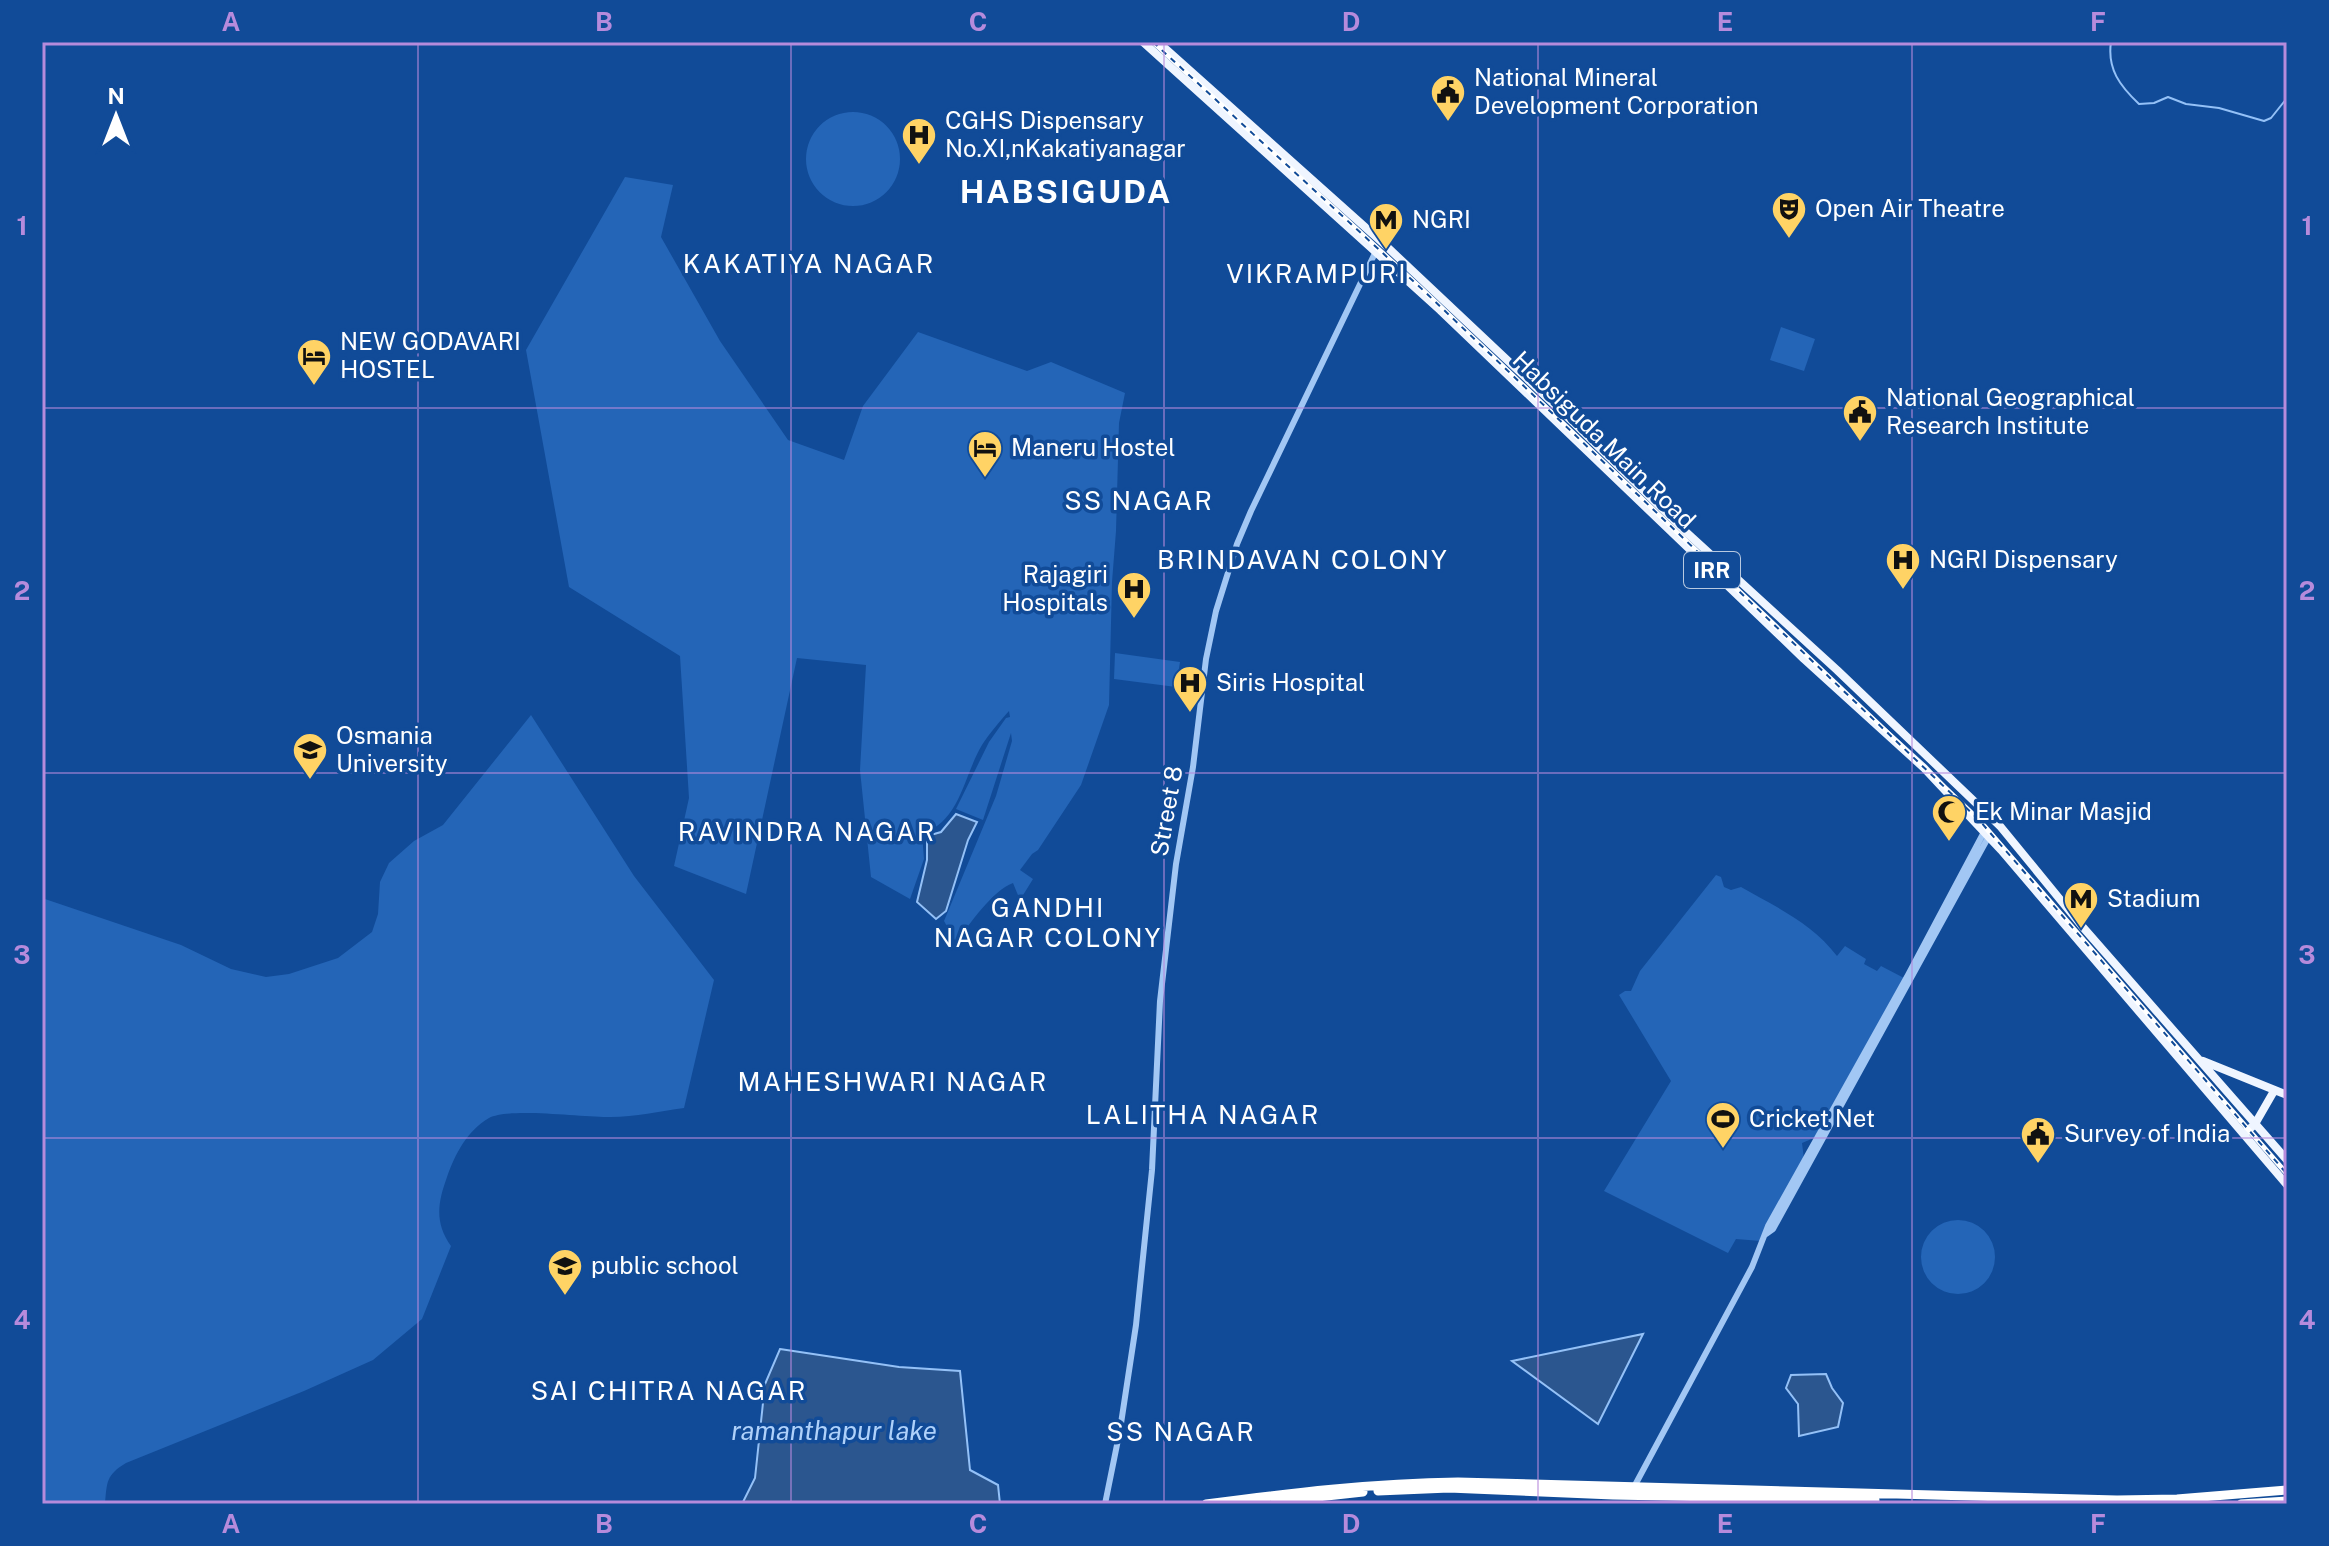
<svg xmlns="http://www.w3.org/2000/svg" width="2329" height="1546" font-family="'Public Sans',sans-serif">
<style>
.green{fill:#2465b7}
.water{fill:#2b568f;stroke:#94c1f7;stroke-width:2}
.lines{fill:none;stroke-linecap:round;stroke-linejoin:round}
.stream{stroke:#94c1f7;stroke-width:2}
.minor{stroke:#a2c7f4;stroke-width:6}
.major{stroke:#eff5ff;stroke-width:8}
.highway{stroke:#fff;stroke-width:9}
.rail-casing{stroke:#fff;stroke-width:5}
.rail{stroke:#114b98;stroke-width:2;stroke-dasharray:6;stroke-linecap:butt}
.grid{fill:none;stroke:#b68bdc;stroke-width:2;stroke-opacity:0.55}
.labels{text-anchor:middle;stroke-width:7;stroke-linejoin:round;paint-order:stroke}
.shield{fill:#114b98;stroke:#b8c9e0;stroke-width:2}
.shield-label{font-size:22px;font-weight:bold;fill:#fff}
.poi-label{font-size:24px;fill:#fff;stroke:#114b98;text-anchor:start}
.street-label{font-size:24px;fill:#fff;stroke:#114b98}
.neighbourhood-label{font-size:26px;letter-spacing:2px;fill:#fff;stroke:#114b98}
.water-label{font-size:26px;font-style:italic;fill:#afd1fa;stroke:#114b98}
.district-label{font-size:32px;font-weight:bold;letter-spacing:2px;fill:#fff;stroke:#114b98}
.neatline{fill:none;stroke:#b68bdc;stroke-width:3}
.grid-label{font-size:26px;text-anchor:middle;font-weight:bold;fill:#b68bdc}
</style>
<rect width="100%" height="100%" fill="#114b98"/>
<path class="green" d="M806 159a47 47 0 1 1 94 0a47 47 0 1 1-94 0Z
M625 177 673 185 661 237 720 341 788 440 844 460 863 406 918 332 1027 371 1051 362 1125 393 1119 423 1116 531 1112 582 1109 705 1081 785 1038 850 1032 854 1020 870 1033 879 1020 900 1013 883C992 891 970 924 956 942L944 921 996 796 1012 741 1011 733 983 820 956 809 989 742 1006 718 1010 717 1009 711C1001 720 989 734 982 745 963 777 961 820 922 834L924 859 910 899 871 877 860 770 866 665 797 658 746 894 674 866 689 798 680 656 569 587 526 350Z
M1781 327 1815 339 1804 371 1770 360Z
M1115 653 1180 662 1176 687 1114 679Z
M531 715 634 876 714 980 684 1108C660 1111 635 1117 611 1117 584 1118 510 1107 489 1118 467 1131 455 1154 447 1177 438 1202 434 1222 451 1246L422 1319 373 1360 304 1391 126 1463C106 1475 107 1482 105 1504H42V898L181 945 231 969 266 977 289 974 338 958 372 932 378 914 380 882 389 863 414 841 443 825Z
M1716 875 1721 877 1724 887 1731 890 1741 887C1776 907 1812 923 1837 956L1845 946 1866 959 1864 964 1877 971 1881 966 1904 978 1814 1138 1802 1143 1804 1159 1761 1241 1736 1239 1728 1253 1604 1191 1671 1081 1619 995 1625 991H1631L1640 971Z
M1921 1257a37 37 0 1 1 74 0a37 37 0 1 1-74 0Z"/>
<path class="water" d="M956 814 977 822 968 840 946 911 936 919 917 902 927 860V836L941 832Z
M1643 1334 1598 1424 1512 1361Z
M780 1349 899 1367 960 1371 970 1470 998 1485 1000 1504H742L755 1478 765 1384Z
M1826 1374 1832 1388 1843 1403 1838 1427 1799 1436 1798 1404 1786 1388 1791 1375Z"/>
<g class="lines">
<path class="stream" d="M2111 42C2107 69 2120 86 2139 104L2154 103 2168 97 2186 104 2219 108 2264 121 2271 118 2287 98"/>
<path class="minor" d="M1766 1234 1773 1229 1989 836
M1634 1487 1752 1267 1768 1226 1908 975 1984 832
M1105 1504 1120 1430 1136 1325 1152 1170 1160 1001 1176 864 1193 767 1206 659 1216 611 1237 544 1251 511 1376 251"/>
<path class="major" d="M1143 42 1440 310 1804 659 1924 768 2001 850 2287 1185
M1158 42 1384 244 1574 423 1686 532 1837 670 2000 826 2081 925 2287 1160
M2203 1061 2287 1095
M2244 1134 2255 1124 2274 1091"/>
<path class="highway" d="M1378 1491 1449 1488 1613 1495 1875 1500
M1978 1502 2022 1504
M1206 1504C1290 1493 1373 1483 1458 1482L2117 1500 2177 1499 2287 1490
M1253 1504 1363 1492
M2241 1504 2287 1501"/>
<g class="rail-casing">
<path id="rail" d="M1153 42 1424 291 1979 820 2287 1174"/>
</g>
<use href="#rail" class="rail"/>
</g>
<path class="grid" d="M418 42V1504M791 42V1504M1164 42V1504M1538 42V1504M1912 42V1504M42 408H2287M42 773H2287M42 1138H2287"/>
<defs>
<g id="civic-pin" transform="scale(1.8)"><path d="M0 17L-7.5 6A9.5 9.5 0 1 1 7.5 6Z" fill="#ffd365" stroke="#114b98"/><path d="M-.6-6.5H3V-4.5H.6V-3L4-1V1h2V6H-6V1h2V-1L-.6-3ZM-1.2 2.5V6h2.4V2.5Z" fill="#111"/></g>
<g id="hospital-pin" transform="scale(1.8)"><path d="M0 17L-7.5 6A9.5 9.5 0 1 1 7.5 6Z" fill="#ffd365" stroke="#114b98"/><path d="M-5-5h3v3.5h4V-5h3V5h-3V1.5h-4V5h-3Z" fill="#111"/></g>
<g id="theatre-pin" transform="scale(1.8)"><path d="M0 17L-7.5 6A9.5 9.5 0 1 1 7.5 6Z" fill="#ffd365" stroke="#114b98"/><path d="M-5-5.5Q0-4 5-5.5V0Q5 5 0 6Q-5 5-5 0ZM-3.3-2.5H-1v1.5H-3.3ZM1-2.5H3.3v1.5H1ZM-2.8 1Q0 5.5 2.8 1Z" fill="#111"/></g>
<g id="metro-pin" transform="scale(1.8)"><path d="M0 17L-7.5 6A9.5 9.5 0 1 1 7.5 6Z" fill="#ffd365" stroke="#114b98"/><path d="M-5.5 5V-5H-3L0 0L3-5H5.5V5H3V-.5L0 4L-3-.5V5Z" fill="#111"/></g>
<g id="hotel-pin" transform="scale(1.8)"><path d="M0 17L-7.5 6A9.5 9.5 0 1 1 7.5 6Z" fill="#ffd365" stroke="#114b98"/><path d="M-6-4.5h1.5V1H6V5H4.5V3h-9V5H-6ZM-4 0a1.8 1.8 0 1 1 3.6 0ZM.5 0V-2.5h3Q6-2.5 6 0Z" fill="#111"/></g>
<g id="university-pin" transform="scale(1.8)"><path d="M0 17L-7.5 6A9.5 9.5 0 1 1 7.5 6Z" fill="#ffd365" stroke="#114b98"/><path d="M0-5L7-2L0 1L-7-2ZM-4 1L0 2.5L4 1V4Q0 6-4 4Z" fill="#111"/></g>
<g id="mosque-pin" transform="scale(1.8)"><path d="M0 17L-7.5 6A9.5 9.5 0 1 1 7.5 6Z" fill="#ffd365" stroke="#114b98"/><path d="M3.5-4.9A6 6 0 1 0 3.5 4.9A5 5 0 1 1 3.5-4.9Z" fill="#111"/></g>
<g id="stadium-pin" transform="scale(1.8)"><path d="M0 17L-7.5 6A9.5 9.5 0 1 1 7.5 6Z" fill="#ffd365" stroke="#114b98"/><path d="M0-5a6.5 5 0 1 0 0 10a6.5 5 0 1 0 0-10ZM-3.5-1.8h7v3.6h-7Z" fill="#111"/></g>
<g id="school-pin" transform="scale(1.8)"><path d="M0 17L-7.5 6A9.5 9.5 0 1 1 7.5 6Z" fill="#ffd365" stroke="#114b98"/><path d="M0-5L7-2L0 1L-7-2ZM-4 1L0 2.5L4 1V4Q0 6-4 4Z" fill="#111"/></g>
</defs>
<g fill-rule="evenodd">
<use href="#civic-pin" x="1448" y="92"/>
<use href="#hospital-pin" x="919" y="135"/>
<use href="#theatre-pin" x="1789" y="209"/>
<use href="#metro-pin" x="1386" y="220"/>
<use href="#hotel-pin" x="314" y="356"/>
<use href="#civic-pin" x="1860" y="412"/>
<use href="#hotel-pin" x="985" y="448"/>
<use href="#hospital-pin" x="1903" y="560"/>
<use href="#hospital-pin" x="1134" y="589"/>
<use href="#hospital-pin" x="1190" y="683"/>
<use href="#university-pin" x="310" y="750"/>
<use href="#mosque-pin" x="1949" y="812"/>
<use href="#metro-pin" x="2081" y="899"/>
<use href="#stadium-pin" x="1723" y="1119"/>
<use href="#civic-pin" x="2038" y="1134"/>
<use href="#school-pin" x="565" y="1266"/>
</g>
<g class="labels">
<rect class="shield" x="1684" y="552" width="56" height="36" rx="6"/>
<g class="shield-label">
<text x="1712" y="578">IRR</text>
</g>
<g class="poi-label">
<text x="1474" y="86">National Mineral<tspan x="1474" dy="28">Development Corporation</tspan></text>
<text x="945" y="129">CGHS Dispensary<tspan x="945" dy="28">No.XI,nKakatiyanagar</tspan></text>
<text x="1815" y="217">Open Air Theatre</text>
<text x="1412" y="228">NGRI</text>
<text x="340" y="350">NEW GODAVARI<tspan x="340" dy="28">HOSTEL</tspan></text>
<text x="1886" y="406">National Geographical<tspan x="1886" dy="28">Research Institute</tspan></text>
<text x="1011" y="456">Maneru Hostel</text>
<text x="1929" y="568">NGRI Dispensary</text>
<text x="1108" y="583" text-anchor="end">Rajagiri<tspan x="1108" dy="28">Hospitals</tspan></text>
<text x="1216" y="691">Siris Hospital</text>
<text x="336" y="744">Osmania<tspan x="336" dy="28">University</tspan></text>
<text x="1975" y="820">Ek Minar Masjid</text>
<text x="2107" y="907">Stadium</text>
<text x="1749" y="1127">Cricket Net</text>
<text x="2064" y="1142">Survey of India</text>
<text x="591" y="1274">public school</text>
</g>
<g class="street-label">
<text transform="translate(1604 440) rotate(44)" y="8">Habsiguda Main Road</text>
<text transform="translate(1167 811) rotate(-80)" y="8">Street 8</text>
</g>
<g class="neighbourhood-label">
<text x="809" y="273">KAKATIYA NAGAR</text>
<text x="1317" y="283">VIKRAMPURI</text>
<text x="1139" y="510">SS NAGAR</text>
<text x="1303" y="569">BRINDAVAN COLONY</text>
<text x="807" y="841">RAVINDRA NAGAR</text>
<text x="1048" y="917">GANDHI<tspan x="1048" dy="30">NAGAR COLONY</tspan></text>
<text x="893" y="1091">MAHESHWARI NAGAR</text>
<text x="1203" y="1124">LALITHA NAGAR</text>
<text x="669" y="1400">SAI CHITRA NAGAR</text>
<text x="1181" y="1441">SS NAGAR</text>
</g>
<g class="water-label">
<text x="834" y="1440">ramanthapur lake</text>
</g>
<g class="district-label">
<text x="1066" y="203">HABSIGUDA</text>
</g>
</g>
<rect width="2329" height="1546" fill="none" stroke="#114b98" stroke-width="88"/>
<g transform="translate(116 116)" stroke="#114b98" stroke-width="6" paint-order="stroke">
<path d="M0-6L14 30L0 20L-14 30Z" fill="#ffffff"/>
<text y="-12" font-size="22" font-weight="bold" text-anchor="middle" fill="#ffffff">N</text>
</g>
<rect x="44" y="44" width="2241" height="1458" class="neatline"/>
<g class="grid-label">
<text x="231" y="31">A</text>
<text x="604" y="31">B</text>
<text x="978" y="31">C</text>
<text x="1351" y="31">D</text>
<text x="1725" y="31">E</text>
<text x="2098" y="31">F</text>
<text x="22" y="235">1</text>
<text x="2307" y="235">1</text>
<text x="22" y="600">2</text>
<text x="2307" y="600">2</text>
<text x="22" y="964">3</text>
<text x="2307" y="964">3</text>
<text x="22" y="1329">4</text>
<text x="2307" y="1329">4</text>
<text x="231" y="1533">A</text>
<text x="604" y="1533">B</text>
<text x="978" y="1533">C</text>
<text x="1351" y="1533">D</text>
<text x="1725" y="1533">E</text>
<text x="2098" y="1533">F</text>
</g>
</svg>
